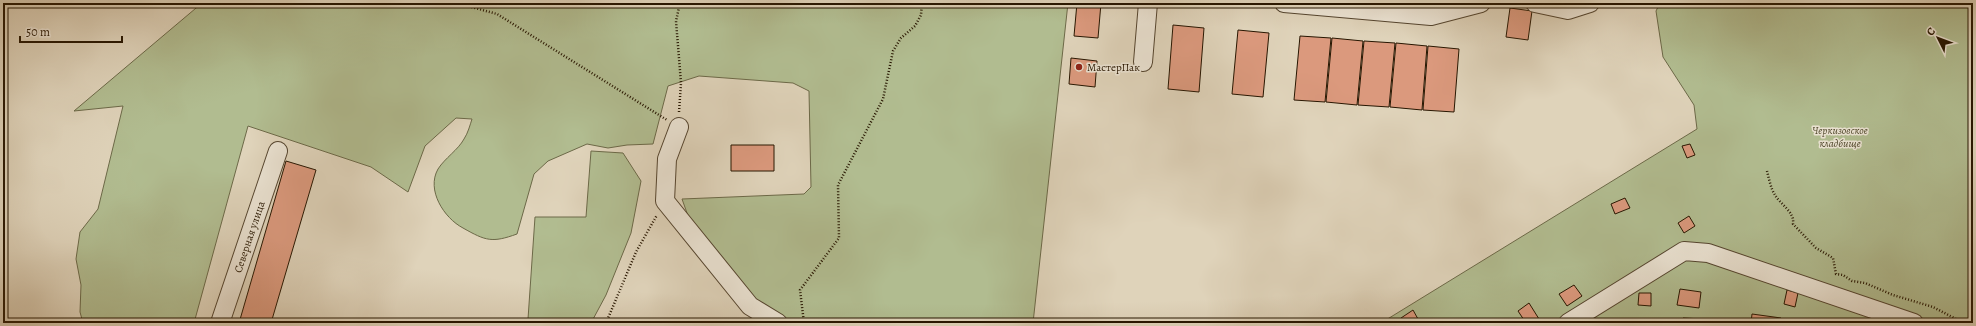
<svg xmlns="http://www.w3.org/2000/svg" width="1976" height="326" font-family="Alegreya,serif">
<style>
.green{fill:#b1bc90;stroke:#6c6948}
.building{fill:#db997d;stroke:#271601}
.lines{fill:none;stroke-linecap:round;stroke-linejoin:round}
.minor-casing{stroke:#55452f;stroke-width:20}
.path{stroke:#271601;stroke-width:2.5;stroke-dasharray:1 2;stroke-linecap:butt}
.minor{stroke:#eae2d2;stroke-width:18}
.poi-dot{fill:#8f2418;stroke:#eae2d2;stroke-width:1.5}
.labels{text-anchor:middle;stroke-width:3;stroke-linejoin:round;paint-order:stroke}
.poi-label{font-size:11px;fill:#271601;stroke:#eae2d2;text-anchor:start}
.park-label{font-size:11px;font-style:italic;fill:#50482c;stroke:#eae2d2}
.street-label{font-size:11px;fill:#271601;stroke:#eae2d2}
</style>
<rect width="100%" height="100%" fill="#dfd3ba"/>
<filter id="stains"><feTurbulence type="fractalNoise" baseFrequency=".005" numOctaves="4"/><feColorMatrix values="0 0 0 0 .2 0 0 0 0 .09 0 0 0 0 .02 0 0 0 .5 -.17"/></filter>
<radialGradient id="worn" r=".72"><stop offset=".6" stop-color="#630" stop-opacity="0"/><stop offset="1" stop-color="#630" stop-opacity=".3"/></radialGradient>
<path class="green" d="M202 3H1068L1033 323H789L763 308 692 227 682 199 804 194 811 187 809 91 793 83 699 76 668 86 653 144 627 145 608 148 587 144 548 161 534 174 517 234C492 243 486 241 463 228 444 218 426 190 438 169 445 158 458 150 464 139 468 133 470 125 472 119L456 118 425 146 408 192 371 167 248 126 194 323H83L80 312 81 285 76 259 80 232 98 209 123 106 74 111Z
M1660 3H1967L1973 10V323H1381L1697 129 1694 105 1663 57 1656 11Z
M591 151 623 153 641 181 631 233 606 295 591 323H540L528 319 535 217H586Z"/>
<path class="building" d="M1077 3H1101L1098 38 1074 36Z
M1510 8 1532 11 1528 40 1506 37Z
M1173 25 1204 28 1199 92 1168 89Z
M1238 30 1269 33 1263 97 1232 94Z
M1300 36 1331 38 1325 102 1294 100Z
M1332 38 1363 41 1357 105 1326 102Z
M1364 41 1395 43 1389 107 1358 105Z
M1396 43 1427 46 1422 110 1390 107Z
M1428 46 1459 49 1454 112 1423 110Z
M1071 58 1097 61 1095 87 1069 84Z
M1690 144 1695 155 1687 158 1682 146Z
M731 145H774V171H731Z
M286 161 316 170 271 323H239Z
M1625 198 1630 208 1615 214 1611 204Z
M1689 216 1695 226 1684 233 1678 223Z
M1574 285 1582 296 1567 306 1559 294Z
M1680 289 1701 292 1699 308 1677 305Z
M1787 290 1798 293 1795 307 1784 304Z
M1639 293H1651V306L1638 305Z
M1529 303 1539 319 1532 323H1526L1518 311Z
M1413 310 1418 319 1411 323H1405L1401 318Z
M1752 314 1781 318 1780 323H1751Z
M1683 318 1704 319 1703 323H1682Z"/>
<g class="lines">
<g class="minor-casing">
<g id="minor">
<path d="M1284 3 1431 16 1481 3"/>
<path d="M1535 3 1568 10 1590 3"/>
<path d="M1143 62 1148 3"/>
<path d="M679 127 667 159 665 201 750 306 778 323"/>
<path id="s1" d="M220 323 278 151"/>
<path d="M1568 323 1684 251 1708 253 1914 323"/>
</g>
</g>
<path class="path" d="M457 3 497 14 667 120
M679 112 681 83 676 21 680 3
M1767 171C1769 179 1771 189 1775 195 1780 204 1795 212 1793 224L1816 248 1833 258 1836 274 1843 275 1852 281 1865 283 1893 295 1933 307 1956 319 1973 322
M606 323 636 252 657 215
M804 323 800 290 839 238 838 185 883 99 893 51 901 38 915 26 921 15 922 3"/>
<use href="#minor" class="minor"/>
</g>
<circle class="poi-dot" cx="1079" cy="67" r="4"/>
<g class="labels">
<g class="poi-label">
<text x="1087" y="71">МастерПак</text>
</g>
<g class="park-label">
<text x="1840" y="134">Черкизовское<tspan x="1840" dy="13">кладбище</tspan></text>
</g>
<g class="street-label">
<text dy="4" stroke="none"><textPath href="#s1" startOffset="91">Северная улица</textPath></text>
</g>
</g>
<rect width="1976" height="326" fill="none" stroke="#dfd3ba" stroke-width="16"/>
<rect x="4" y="4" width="1968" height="318" fill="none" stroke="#271601" stroke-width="2"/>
<rect x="8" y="8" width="1960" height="310" fill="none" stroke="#271601"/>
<g transform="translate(1938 38) rotate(312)" stroke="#eae2d2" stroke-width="3" paint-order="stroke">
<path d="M0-3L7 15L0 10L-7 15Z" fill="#271601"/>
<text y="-6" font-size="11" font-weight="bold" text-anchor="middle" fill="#271601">С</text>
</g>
<path d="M20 36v6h102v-6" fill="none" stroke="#271601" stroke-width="2"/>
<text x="26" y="36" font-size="12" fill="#271601" stroke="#eae2d2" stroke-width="3" paint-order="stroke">50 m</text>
<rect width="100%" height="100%" filter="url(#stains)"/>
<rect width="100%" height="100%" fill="url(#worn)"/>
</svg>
